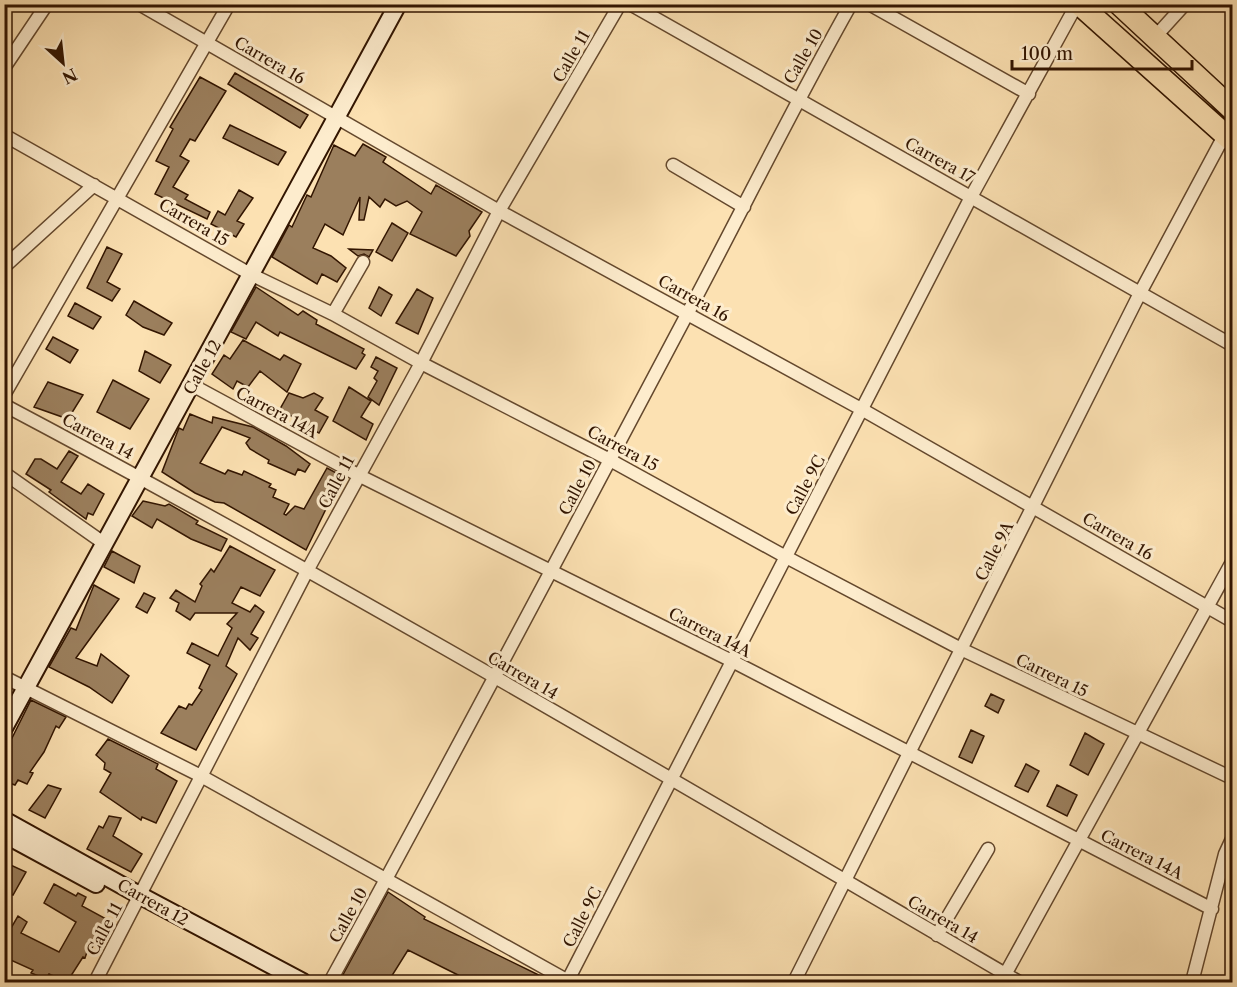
<svg xmlns="http://www.w3.org/2000/svg" width="1237" height="987" font-family="'Libre Caslon Text',serif">
<style>
.building{fill:#9b7f5d;stroke:#321501;stroke-width:1.5}
.lines{fill:none;stroke-linecap:round;stroke-linejoin:round}
.street-casing{stroke:#64482d;stroke-width:15}
.secondary-casing{stroke:#321501;stroke-width:20}
.highway-casing{stroke:#321501;stroke-width:24}
.street{stroke:#fdeccd;stroke-width:12}
.secondary{stroke:#fdeccd;stroke-width:16}
.highway{stroke:#fce1b2;stroke-width:21}
.labels{text-anchor:middle;stroke-width:6;stroke-linejoin:round;paint-order:stroke}
.street-label{font-size:16px;fill:#321501;stroke:#fdeccd}
</style>
<rect width="100%" height="100%" fill="#fce1b2"/>
<filter id="stains"><feTurbulence type="fractalNoise" baseFrequency=".00333" numOctaves="4"/><feColorMatrix values="0 0 0 0 .2 0 0 0 0 .09 0 0 0 0 .02 0 0 0 .5 -.17"/></filter>
<radialGradient id="worn" r=".72"><stop offset=".6" stop-color="#630" stop-opacity="0"/><stop offset="1" stop-color="#630" stop-opacity=".3"/></radialGradient>
<path class="building" d="M235 73 308 115 300 128 228 84Z
M200 77 226 91 195 141 190 139 180 156 189 161 173 187 188 195 185 199 210 212 207 219 155 194 169 167 156 161 173 129 170 127Z
M230 125 286 152 278 165 223 138Z
M363 144 386 157 383 162 431 194 436 185 482 212 469 231 470 236 456 256 410 234 422 212 407 201 396 206 385 199 380 207 369 197 364 220H359L360 197 343 235 325 224 313 248 331 256 346 268 337 282 322 274 317 284 272 257 289 225 292 227 307 195 311 197 334 145 355 156Z
M239 190 253 198 237 221 244 224 236 237 211 224 218 211 225 215Z
M392 223 408 233 392 261 376 252Z
M107 247 122 254 107 282 120 289 112 301 87 288Z
M349 249 373 250 369 257 364 254 358 256Z
M256 287 298 315 303 311 317 320 316 324 364 349 362 353 365 355 356 369 280 332 278 336 256 322 246 339 231 332Z
M379 287 392 295 381 316 369 308Z
M417 289 433 298 418 334 396 323Z
M134 301 172 323 164 335 143 327 126 315Z
M75 303 101 317 93 329 68 316Z
M53 337 78 350 70 363 46 349Z
M243 340 280 360 284 355 301 364 287 392 260 371 248 387 237 381 233 389 212 374 224 355 230 359Z
M145 351 171 365 160 383 139 371Z
M376 357 397 368 379 405 368 397 377 381 374 378 378 371 371 367Z
M113 380 149 399 130 429 97 412Z
M48 382 83 395 68 419 34 407Z
M349 387 371 401 361 417 373 424 366 440 333 421Z
M289 393 303 398 314 393 323 398 315 410 328 417 319 433 309 428 307 431 297 425 296 419 280 409Z
M190 414 212 423 213 417 253 427 286 446 310 464 305 472 298 469 295 475 268 463 269 460 250 449 246 443 250 438 222 427 200 463 225 474 228 470 242 475 244 471 271 484 269 487 276 490 273 497 289 504 284 514 286 515 295 506 304 509 327 468 342 476 306 550 224 503 215 502 195 493 162 472 177 433 179 428 183 430Z
M69 451 78 456 61 482 81 494 88 484 104 494 93 515 88 513 86 519 49 492 51 490 26 474 35 459H41L57 469Z
M143 501 165 506 169 504 198 521 196 524 227 539 221 551 191 539 157 519 152 528 132 516Z
M230 546 275 570 260 596 241 587 232 603 250 612 255 605 264 612 251 634 258 638 250 650 238 638 226 666 237 674 196 750 161 733 179 706 186 709 189 704 192 705 202 690 199 688 210 665 187 653 192 643 218 656 232 628 227 624 237 613H195L190 620 176 611 179 603 170 598 176 590 195 602 202 586 200 584 211 569 214 572Z
M112 551 140 566 134 583 104 567Z
M94 585 119 599 76 658 97 666 101 654 129 676 112 703 89 687 49 667 71 628 76 630Z
M144 593 155 598 147 613 136 607Z
M991 694 1004 700 998 713 985 706Z
M31 700 66 717 59 728 56 726 44 752 30 772 33 773 27 784 18 780 15 785 4 781V744L8 746Z
M971 730 984 736 972 763 959 757Z
M1085 733 1104 744 1088 775 1070 765Z
M108 739 158 764 156 769 177 781 156 823 142 817 141 820 100 792 111 773 104 769 105 763 96 755Z
M1026 764 1039 771 1028 792 1015 786Z
M48 785 61 789 45 818 29 810Z
M1057 785 1077 795 1067 816 1047 806Z
M109 816 121 818 113 836 142 854 131 872 87 849 99 826 103 828Z
M4 862 26 872 13 895 4 892Z
M54 884 76 896 78 893 86 897 82 906 108 920 92 948 89 946 85 958 83 957 67 982 49 974 46 979 31 973 33 970 4 957V940L18 916 27 922 21 933 59 952 76 922 44 903Z
M388 892 425 917 424 919 553 982H465L466 979 408 950 388 982H339Z"/>
<g class="lines">
<g class="street-casing">
<path id="street" d="M139 4 499 211 863 410 1232 621
M630 4 1232 345
M869 4 1029 94
M1155 37 1185 4
M4 68 47 4
M4 135 252 275 333 314 421 363 610 460 786 557 963 650 1232 778
M673 165 744 207
M4 267 94 185
M333 314 363 262
M192 385 358 475 732 661 1212 909
M4 395 229 4
M4 405C348 587 683 786 1019 982
M4 473 105 544
M4 677 201 776 570 982
M937 935 988 849
M95 982 307 571 421 363 499 211 620 4
M330 982C453 758 572 531 692 305 745 205 795 103 851 4
M567 982 971 197 1077 4
M794 982 1140 293 1225 134
M1001 982 1232 562
M1192 982 1225 854 1232 839"/>
</g>
<g class="secondary-casing">
<path id="secondary" d="M4 728 398 4
M4 820 141 896 303 982
M4 834 96 884"/>
</g>
<g class="highway-casing">
<path id="highway" d="M1079 4 1232 141
M1119 4 1232 109"/>
</g>
<use href="#street" class="street"/>
<use href="#secondary" class="secondary"/>
<use href="#highway" class="highway"/>
</g>
<g class="labels">
<g class="street-label">
<text transform="translate(571 56) rotate(-60)" y="6">Calle 11</text>
<text transform="translate(803 56) rotate(-60)" y="6">Calle 10</text>
<text transform="translate(270 60) rotate(30)" y="6">Carrera 16</text>
<text transform="translate(940 160) rotate(29)" y="6">Carrera 17</text>
<text transform="translate(194 222) rotate(30)" y="6">Carrera 15</text>
<text transform="translate(694 298) rotate(29)" y="6">Carrera 16</text>
<text transform="translate(202 367) rotate(-61)" y="6">Calle 12</text>
<text transform="translate(277 412) rotate(28)" y="6">Carrera 14A</text>
<text transform="translate(98 436) rotate(28)" y="6">Carrera 14</text>
<text transform="translate(623 448) rotate(28)" y="6">Carrera 15</text>
<text transform="translate(336 482) rotate(-62)" y="6">Calle 11</text>
<text transform="translate(805 485) rotate(-62)" y="6">Calle 9C</text>
<text transform="translate(577 487) rotate(-62)" y="6">Calle 10</text>
<text transform="translate(1118 536) rotate(30)" y="6">Carrera 16</text>
<text transform="translate(994 551) rotate(-63)" y="6">Calle 9A</text>
<text transform="translate(710 632) rotate(27)" y="6">Carrera 14A</text>
<text transform="translate(523 675) rotate(30)" y="6">Carrera 14</text>
<text transform="translate(1052 675) rotate(26)" y="6">Carrera 15</text>
<text transform="translate(1142 854) rotate(27)" y="6">Carrera 14A</text>
<text transform="translate(153 902) rotate(29)" y="6">Carrera 12</text>
<text transform="translate(348 915) rotate(-61)" y="6">Calle 10</text>
<text transform="translate(582 917) rotate(-63)" y="6">Calle 9C</text>
<text transform="translate(943 919) rotate(30)" y="6">Carrera 14</text>
<text transform="translate(104 929) rotate(-62)" y="6">Calle 11</text>
</g>
</g>
<rect width="1237" height="987" fill="none" stroke="#fce1b2" stroke-width="24"/>
<rect x="6" y="6" width="1225" height="975" fill="none" stroke="#321501" stroke-width="3"/>
<rect x="12" y="12" width="1213" height="963" fill="none" stroke="#321501" stroke-width="1.5"/>
<g transform="translate(63 63) rotate(153)" stroke="#fdeccd" stroke-width="4.5" paint-order="stroke">
<path d="M0-4.5L10 22L0 15L-10 22Z" fill="#321501"/>
<text y="-9" font-size="16" font-weight="bold" text-anchor="middle" fill="#321501">N</text>
</g>
<path d="M1012 60v9h180v-9" fill="none" stroke="#321501" stroke-width="3"/>
<text x="1021" y="60" font-size="18" fill="#321501" stroke="#fdeccd" stroke-width="4.5" paint-order="stroke">100 m</text>
<rect width="100%" height="100%" filter="url(#stains)"/>
<rect width="100%" height="100%" fill="url(#worn)"/>
</svg>
